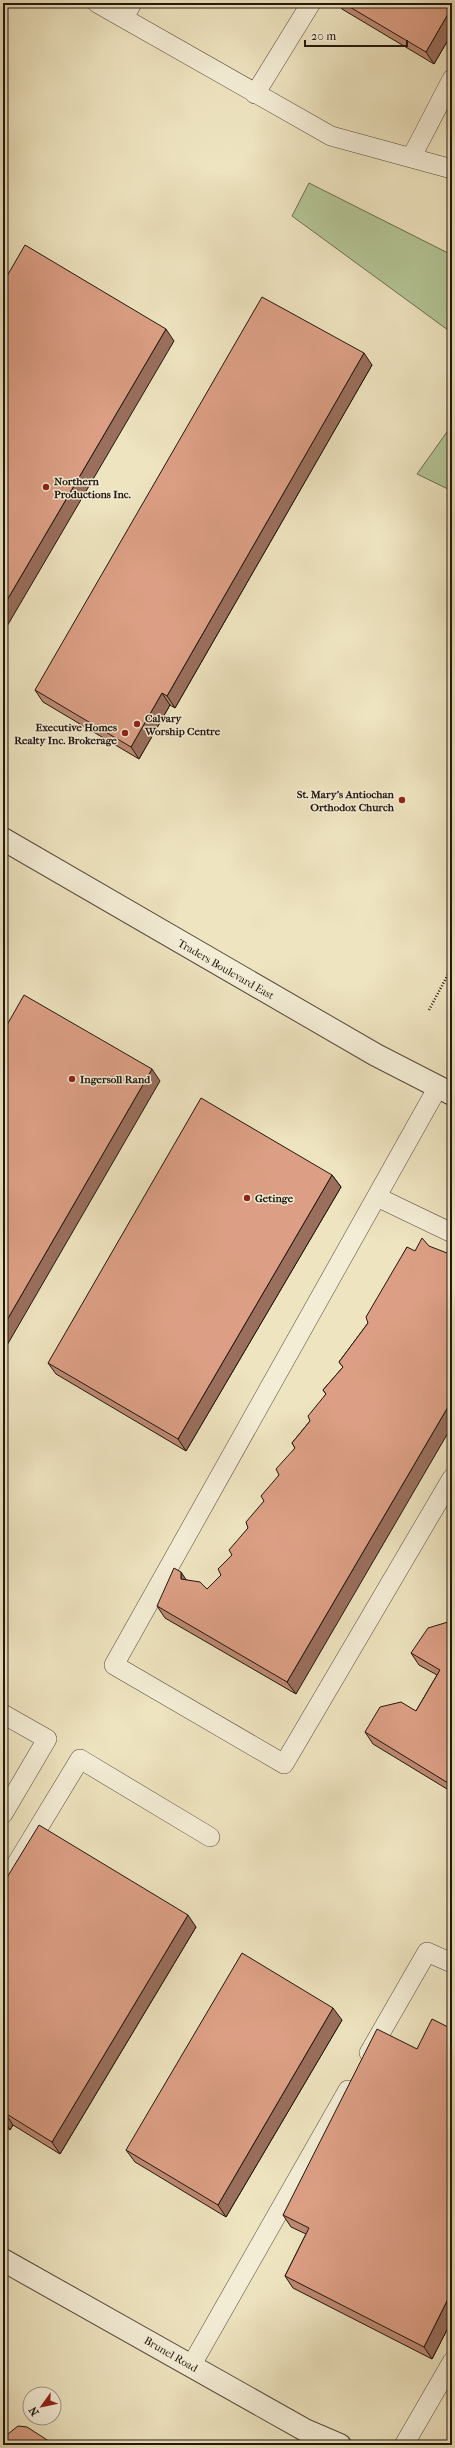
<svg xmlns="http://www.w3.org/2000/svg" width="455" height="2448" font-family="'IM FELL French Canon',serif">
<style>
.green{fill:#b4c596;stroke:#6a6e52}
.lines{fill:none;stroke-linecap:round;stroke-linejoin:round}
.service-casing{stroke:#544a3a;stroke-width:20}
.minor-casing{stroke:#544a3a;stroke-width:24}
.tertiary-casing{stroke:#544a3a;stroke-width:24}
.path{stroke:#21170d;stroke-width:2.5;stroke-dasharray:1 2;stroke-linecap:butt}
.service{stroke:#f4edd6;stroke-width:19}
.minor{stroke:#f4edd6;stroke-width:22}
.tertiary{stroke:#f4edd6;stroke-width:22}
.wall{fill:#bd8972;stroke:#21170d}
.shaded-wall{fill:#9a6f5d;stroke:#21170d}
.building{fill:#dc9f85;stroke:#21170d}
.poi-dot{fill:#8f2418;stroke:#f4edd6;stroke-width:1.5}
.labels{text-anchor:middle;stroke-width:3;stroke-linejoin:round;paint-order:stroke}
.poi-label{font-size:11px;font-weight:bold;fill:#21170d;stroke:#f4edd6;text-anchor:start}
.street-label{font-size:11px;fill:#21170d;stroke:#f4edd6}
</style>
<rect width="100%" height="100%" fill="#eee4c0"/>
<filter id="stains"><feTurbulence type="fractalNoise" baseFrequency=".005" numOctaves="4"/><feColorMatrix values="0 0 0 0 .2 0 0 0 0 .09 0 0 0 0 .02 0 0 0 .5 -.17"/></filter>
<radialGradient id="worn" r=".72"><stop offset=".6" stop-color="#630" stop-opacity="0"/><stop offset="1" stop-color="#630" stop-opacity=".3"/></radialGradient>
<path class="green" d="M309 183 452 255V333L292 216Z
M452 425V491L417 474Z"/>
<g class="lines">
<g class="service-casing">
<path id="service" d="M97 3 331 136 452 169
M124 18 132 3
M255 94 311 3
M411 158 452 79
M438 1087 114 1665 284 1764 452 1478
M377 1197 452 1233
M3 1714 47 1739 3 1814
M3 1886 80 1759 210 1837
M369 2053 427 1952 452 1963
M191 2366 348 2090
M404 2445 452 2362"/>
</g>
<g class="minor-casing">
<path id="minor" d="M3 2260 305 2430 340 2445"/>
</g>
<g class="tertiary-casing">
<path id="tertiary" d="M3 839 376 1055 452 1094"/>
</g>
<path class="path" d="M429 1010 452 967"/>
<use href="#service" class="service"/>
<use href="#minor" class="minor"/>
<use href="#tertiary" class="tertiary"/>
</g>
<path class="wall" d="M338 3H452V33L434 64 342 9Z
M372 365 175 708 170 705 139 759 43 702 35 690Z
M332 1175 341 1187 186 1451 56 1374 48 1363Z
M407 1247 296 1694 165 1618 157 1606 187 1580 207 1589 221 1575 232 1555 264 1501 295 1448 292 1443 310 1421 326 1394 323 1390 343 1367 339 1362 368 1323Z
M452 1625V1792L373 1744 365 1732 416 1711 437 1675 419 1665 411 1653Z
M3 1884 196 1927 60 2154 13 2125 10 2130 3 2125Z
M342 2020 226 2217 135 2162 126 2150Z
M452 2029V2320L432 2359 293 2288 285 2276 306 2234 291 2227 283 2215 417 2049Z"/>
<path class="shaded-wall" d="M452 7V33L434 64 426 52Z
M166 329 174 341 3 633V607Z
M364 353 372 365 175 708 167 696Z
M162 693 170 705 139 759 131 747Z
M152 1069 160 1081 6 1347 3 1342V1327Z
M332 1175 341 1187 186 1451 178 1439Z
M452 1400V1426L296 1694 287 1682Z
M181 1572 189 1584 181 1579Z
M452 1776V1788L448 1783Z
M188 1915 196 1927 60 2154 52 2142Z
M333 2008 342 2020 226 2217 218 2205Z
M5 2113 13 2125 10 2130 3 2119V2116Z
M452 2291V2320L432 2359 424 2347Z"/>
<path class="building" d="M343 3H452V7L426 52Z
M25 245 166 329 3 607V283Z
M262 297 364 353 167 696 162 693 131 747 35 690Z
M24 995 152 1069 3 1327V1032Z
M201 1098 332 1175 178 1439 48 1363Z
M422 1238 429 1246 452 1255V1400L287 1682 157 1606 174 1568 181 1572V1579L200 1582 207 1589 221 1575 218 1569 232 1555 229 1550 248 1528 246 1522 264 1501 261 1496 279 1475 276 1469 295 1448 292 1443 310 1421 308 1416 326 1394 323 1390 343 1367 339 1362 368 1323 366 1317 407 1247 415 1251Z
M448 1622 452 1625V1776L448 1783 365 1732 380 1707 401 1702 416 1711 440 1670 411 1653 428 1628Z
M39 1825 188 1915 52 2142 5 2113 3 2116V1884Z
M242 1953 333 2008 218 2205 126 2150Z
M432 2019 452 2029V2291L424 2347 285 2276 309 2228 283 2215 377 2029 417 2049Z
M18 2426 27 2427 55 2445H3V2442L8 2434Z"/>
<g class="poi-dot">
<circle cx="46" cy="487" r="4"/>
<circle cx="137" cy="724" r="4"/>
<circle cx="125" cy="733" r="4"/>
<circle cx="402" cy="800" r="4"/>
<circle cx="72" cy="1079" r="4"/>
<circle cx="247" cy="1198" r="4"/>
</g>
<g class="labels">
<g class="poi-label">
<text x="54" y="485">Northern<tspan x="54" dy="13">Productions Inc.</tspan></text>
<text x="145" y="722">Calvary<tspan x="145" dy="13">Worship Centre</tspan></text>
<text x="117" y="731" text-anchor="end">Executive Homes<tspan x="117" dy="13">Realty Inc. Brokerage</tspan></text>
<text x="394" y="798" text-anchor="end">St. Mary’s Antiochan<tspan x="394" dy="13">Orthodox Church</tspan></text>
<text x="80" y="1083">Ingersoll Rand</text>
<text x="255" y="1202">Getinge</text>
</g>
<g class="street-label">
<text transform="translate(226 969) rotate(30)" y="4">Traders Boulevard East</text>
<text transform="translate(171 2354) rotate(30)" y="4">Brunel Road</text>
</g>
</g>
<rect width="455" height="2448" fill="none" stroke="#eee4c0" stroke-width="16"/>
<rect x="4" y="4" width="447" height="2440" fill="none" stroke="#21170d" stroke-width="2"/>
<rect x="8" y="8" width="439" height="2432" fill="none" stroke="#21170d"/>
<g transform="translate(42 2406) rotate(237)"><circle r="19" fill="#f4edd6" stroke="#a09786"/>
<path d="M0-3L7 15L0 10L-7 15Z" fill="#8f2418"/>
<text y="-6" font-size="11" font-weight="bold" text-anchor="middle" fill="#21170d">N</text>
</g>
<path d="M305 40v6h102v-6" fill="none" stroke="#21170d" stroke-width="2"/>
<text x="311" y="40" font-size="12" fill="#21170d" stroke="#f4edd6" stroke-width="3" paint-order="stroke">20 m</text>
<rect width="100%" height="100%" filter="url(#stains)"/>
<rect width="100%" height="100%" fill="url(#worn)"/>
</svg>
